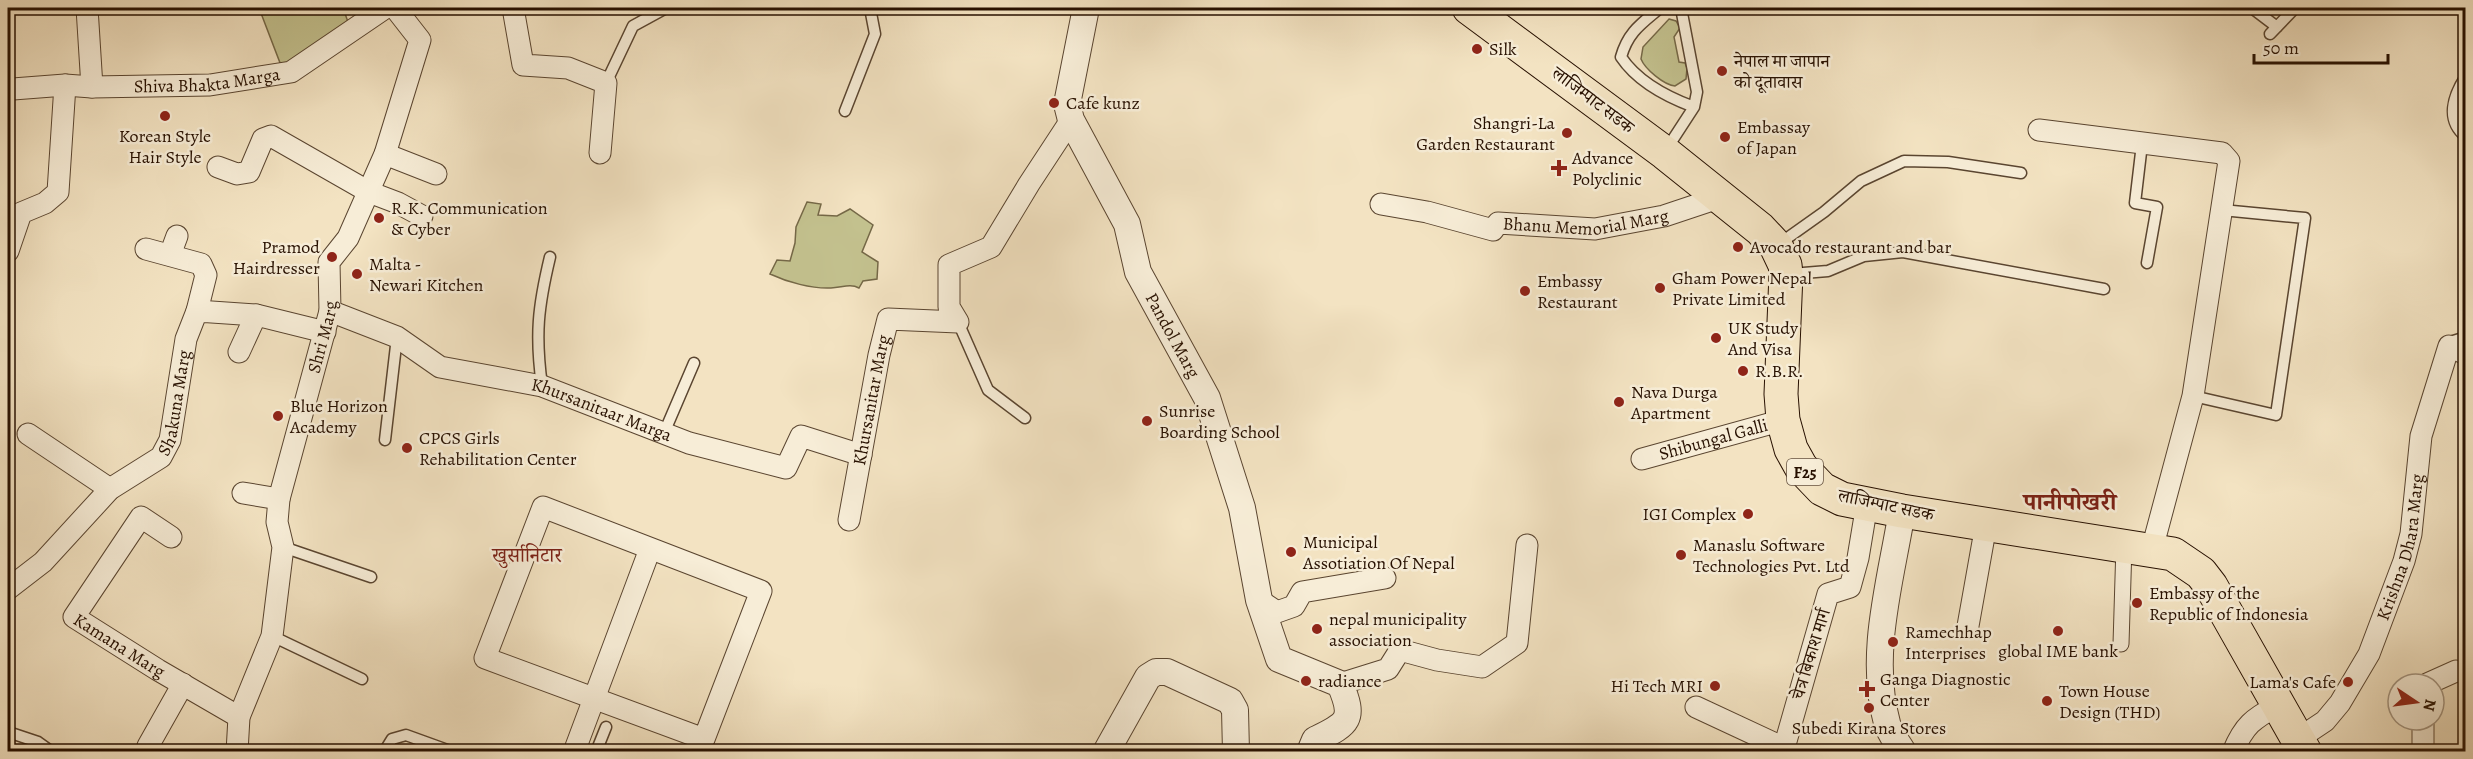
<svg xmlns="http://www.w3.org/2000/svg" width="2473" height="759" font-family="Alegreya,'Noto Serif Devanagari',serif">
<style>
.green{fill:#c3c18e;stroke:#756847;stroke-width:1.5}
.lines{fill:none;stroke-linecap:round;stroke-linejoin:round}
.service-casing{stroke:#5a4530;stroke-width:13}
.pedestrian-casing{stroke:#5a4530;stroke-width:17}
.minor-casing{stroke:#5a4530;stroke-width:23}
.tertiary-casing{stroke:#5a4530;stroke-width:28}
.primary-casing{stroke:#271000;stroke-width:35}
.service{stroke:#f7edd7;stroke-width:10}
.pedestrian{stroke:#f7edd7;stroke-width:15}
.minor{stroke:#f7edd7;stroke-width:21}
.tertiary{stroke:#f7edd7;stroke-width:26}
.primary{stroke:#f3e3c2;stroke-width:33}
.poi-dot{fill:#8f2418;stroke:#f7edd7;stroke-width:2}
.labels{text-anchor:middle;stroke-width:5;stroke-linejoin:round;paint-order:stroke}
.shield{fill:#f7edd7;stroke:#655240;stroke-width:1.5}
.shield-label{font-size:16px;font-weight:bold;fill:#271000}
.poi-label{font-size:18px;fill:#271000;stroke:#f7edd7;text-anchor:start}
.street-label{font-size:18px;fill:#271000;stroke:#f7edd7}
.neighbourhood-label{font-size:20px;fill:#7a1f14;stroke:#f7edd7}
.district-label{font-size:24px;font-weight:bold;fill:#7a1f14;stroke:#f7edd7}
</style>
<rect width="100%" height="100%" fill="#f3e3c2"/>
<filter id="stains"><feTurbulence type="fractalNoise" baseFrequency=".00333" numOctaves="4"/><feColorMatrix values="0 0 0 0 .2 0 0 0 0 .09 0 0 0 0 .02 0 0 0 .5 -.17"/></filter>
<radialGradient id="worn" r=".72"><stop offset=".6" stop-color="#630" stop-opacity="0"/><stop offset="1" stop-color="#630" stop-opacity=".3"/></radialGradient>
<path class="green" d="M259 8H343L348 22 282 68Z
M1669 19 1676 21 1680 28 1674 37 1679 62 1685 63 1687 68 1686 79 1675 86C1664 85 1645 69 1641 59L1643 47Z
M807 202 821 204 818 215 837 216 850 209 873 225 862 252 878 262 877 279 863 281 859 288C850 283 841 288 831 288 812 289 787 282 770 274L777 260 790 261 795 243 796 227Z"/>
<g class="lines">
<g class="service-casing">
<path id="service" d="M1660 8C1641 24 1628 32 1621 57 1637 81 1667 97 1694 107
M2252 8 2277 27
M2270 34 2295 8
M2466 76C2453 96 2445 120 2466 137
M606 83 633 26 666 8
M845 111 875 34 870 8
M2142 144 2135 203 2157 207 2147 263
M1666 150 1694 107 1697 92 1681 8
M1779 244 1824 212 1861 181 1904 161 1948 162 2021 173
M1791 274 1828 271 1864 256 1903 252 2104 289
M958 322 988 390 1025 418
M2449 346 2450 342 2466 337
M542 386C535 335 538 307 550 257
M2193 396 2276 415 2305 218 2222 210
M664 433 694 363
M385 440 397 337
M283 547 371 577
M272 636 362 679
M8 732 38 742 52 752
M384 752 392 739 406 735 453 752
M596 752 606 727"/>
</g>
<g class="pedestrian-casing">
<path id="pedestrian" d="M2121 644 2124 545"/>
</g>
<g class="minor-casing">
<g id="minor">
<path d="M87 8 92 87"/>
<path d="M513 8 523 65 568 68 606 83 600 153"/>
<path id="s1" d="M8 87 13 89 65 85 92 87 210 85 291 72 385 8"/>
<path d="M2039 130 2222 153 2229 161 2193 396 2152 549"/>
<path d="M385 154 436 174"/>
<path d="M218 167 237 174 249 172 263 139 271 136 369 192 398 203 422 216"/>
<path id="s2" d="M1381 204 1427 212 1493 230 1498 223 1595 229 1664 216 1721 197"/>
<path d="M146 249 201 264 206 275 197 311"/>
<path d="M8 251 21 213 45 203 58 192 65 85"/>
<path d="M170 255 177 236"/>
<path id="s3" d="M330 311 397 337 440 367 542 386 689 443 786 468 801 436 861 455"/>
<path d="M239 352 256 315"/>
<path d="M28 434 110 489"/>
<path id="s4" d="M1642 459 1783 420"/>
<path d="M243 493 279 499"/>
<path d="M543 507 761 591 704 739 485 658Z"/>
<path id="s5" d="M849 520 879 355 888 319 958 322 949 307V265L991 247 1029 184 1071 120"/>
<path id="s6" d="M171 537 141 517 74 617 158 670 239 717"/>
<path id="s7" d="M8 589 43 562 110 489 161 457 170 440 186 339 197 311 256 315 325 332"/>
<path d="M1259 600 1277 612 1294 606 1302 592 1385 578"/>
<path d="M1968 626 1986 525"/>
<path d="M1340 684 1388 669 1400 650 1437 660 1482 667 1517 643 1527 545"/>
<path d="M2427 684 2456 671"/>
<path d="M1696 707 1784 748 1828 594 1850 587 1858 558 1867 504"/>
<path d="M2423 720V752"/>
<path id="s8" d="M2298 739 2325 721 2340 703 2369 654 2404 561 2411 534 2421 436 2449 346 2466 354"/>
<path d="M148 746 183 684"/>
<path id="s9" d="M237 752 239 717 272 636 283 547 277 522 279 499 330 311 329 262 348 238 385 154 420 40 395 8"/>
<path d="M574 752 650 549"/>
<path d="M2233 752C2244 725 2253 719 2278 705"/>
</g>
</g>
<g class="tertiary-casing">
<g id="tertiary">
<path id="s10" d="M1086 8 1067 104 1071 120 1127 224 1138 272 1207 398 1242 508 1259 600 1279 659 1340 684C1356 721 1347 724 1315 740L1310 752"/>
<path d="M1902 511C1891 580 1868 654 1887 723 1889 733 1898 743 1903 752"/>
<path d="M1106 752 1148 677 1156 672H1167L1230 701 1235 710 1236 752"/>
</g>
</g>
<g class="primary-casing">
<path id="primary" d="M1469 8 1665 153 1760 229 1776 246 1785 265 1786 274 1781 394 1783 420 1791 449 1801 467 1822 489 1842 499 1902 511 2173 554 2201 573 2211 586 2305 752"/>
</g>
<use href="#service" class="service"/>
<use href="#pedestrian" class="pedestrian"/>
<use href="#minor" class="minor"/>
<use href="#tertiary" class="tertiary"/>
<use href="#primary" class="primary"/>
</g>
<g class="poi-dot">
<circle cx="1477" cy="49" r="6"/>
<circle cx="1722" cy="71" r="6"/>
<circle cx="1054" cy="103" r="6"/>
<circle cx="165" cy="116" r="6"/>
<circle cx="1567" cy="133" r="6"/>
<circle cx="1725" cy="137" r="6"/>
<path d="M1556 159h6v6h6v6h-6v6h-6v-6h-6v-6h6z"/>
<circle cx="379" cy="218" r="6"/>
<circle cx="1738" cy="247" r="6"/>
<circle cx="332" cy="257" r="6"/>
<circle cx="357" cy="274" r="6"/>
<circle cx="1660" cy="288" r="6"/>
<circle cx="1525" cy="291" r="6"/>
<circle cx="1716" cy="338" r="6"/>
<circle cx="1743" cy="371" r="6"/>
<circle cx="1619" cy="402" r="6"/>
<circle cx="278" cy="416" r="6"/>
<circle cx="1147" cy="421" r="6"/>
<circle cx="407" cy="448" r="6"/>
<circle cx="1748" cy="514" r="6"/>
<circle cx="1291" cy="552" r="6"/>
<circle cx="1681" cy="555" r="6"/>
<circle cx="2137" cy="603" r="6"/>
<circle cx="1317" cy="629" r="6"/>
<circle cx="2058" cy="631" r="6"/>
<circle cx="1893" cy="642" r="6"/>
<circle cx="1306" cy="681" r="6"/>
<circle cx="2348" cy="682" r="6"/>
<circle cx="1715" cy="686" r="6"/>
<path d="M1864 680h6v6h6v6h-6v6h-6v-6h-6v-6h6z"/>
<circle cx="2047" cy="701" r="6"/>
<circle cx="1869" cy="708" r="6"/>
</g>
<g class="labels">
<rect class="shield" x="1787" y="459" width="36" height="26" rx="4.5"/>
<g class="shield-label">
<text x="1805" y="478">F25</text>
</g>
<g class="poi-label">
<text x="1489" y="55">Silk</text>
<text x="1734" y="67">नेपाल मा जापान<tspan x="1734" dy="21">को दूतावास</tspan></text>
<text x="1066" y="109">Cafe kunz</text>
<text x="1555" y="129" text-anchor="end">Shangri-La<tspan x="1555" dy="21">Garden Restaurant</tspan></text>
<text x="1737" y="133">Embassay<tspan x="1737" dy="21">of Japan</tspan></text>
<text x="165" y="142" text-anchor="middle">Korean Style<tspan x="165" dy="21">Hair Style</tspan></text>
<text x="1572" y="164">Advance<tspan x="1572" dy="21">Polyclinic</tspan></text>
<text x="391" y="214">R.K. Communication<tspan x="391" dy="21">&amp; Cyber</tspan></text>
<text x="320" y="253" text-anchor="end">Pramod<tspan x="320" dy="21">Hairdresser</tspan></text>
<text x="1750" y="253">Avocado restaurant and bar</text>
<text x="369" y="270">Malta -<tspan x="369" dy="21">Newari Kitchen</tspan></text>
<text x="1672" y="284">Gham Power Nepal<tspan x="1672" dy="21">Private Limited</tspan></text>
<text x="1537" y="287">Embassy<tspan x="1537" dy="21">Restaurant</tspan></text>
<text x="1728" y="334">UK Study<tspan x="1728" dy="21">And Visa</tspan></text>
<text x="1755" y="377">R.B.R.</text>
<text x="1631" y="398">Nava Durga<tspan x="1631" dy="21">Apartment</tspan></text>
<text x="290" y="412">Blue Horizon<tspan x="290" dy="21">Academy</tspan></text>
<text x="1159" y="417">Sunrise<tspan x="1159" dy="21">Boarding School</tspan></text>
<text x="419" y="444">CPCS Girls<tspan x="419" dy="21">Rehabilitation Center</tspan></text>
<text x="1736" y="520" text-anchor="end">IGI Complex</text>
<text x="1303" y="548">Municipal<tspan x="1303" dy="21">Assotiation Of Nepal</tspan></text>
<text x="1693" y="551">Manaslu Software<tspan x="1693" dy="21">Technologies Pvt. Ltd</tspan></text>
<text x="2149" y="599">Embassy of the<tspan x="2149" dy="21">Republic of Indonesia</tspan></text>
<text x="1329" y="625">nepal municipality<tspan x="1329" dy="21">association</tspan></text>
<text x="1905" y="638">Ramechhap<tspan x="1905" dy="21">Interprises</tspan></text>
<text x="2058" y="657" text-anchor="middle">global IME bank</text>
<text x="1880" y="685">Ganga Diagnostic<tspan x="1880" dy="21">Center</tspan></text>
<text x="1318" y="687">radiance</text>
<text x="2336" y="688" text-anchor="end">Lama's Cafe</text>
<text x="1703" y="692" text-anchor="end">Hi Tech MRI</text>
<text x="2059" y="697">Town House<tspan x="2059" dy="21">Design (THD)</tspan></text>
<text x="1869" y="734" text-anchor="middle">Subedi Kirana Stores</text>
</g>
<g class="street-label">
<text dy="6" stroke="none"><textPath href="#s1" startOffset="200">Shiva Bhakta Marga</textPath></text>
<text transform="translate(1593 100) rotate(37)" y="6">लाजिम्पाट सडक</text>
<text dy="6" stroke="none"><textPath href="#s2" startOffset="212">Bhanu Memorial Marg</textPath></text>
<text dy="6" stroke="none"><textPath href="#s10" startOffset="354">Pandol Marg</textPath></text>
<text dy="6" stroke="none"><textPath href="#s9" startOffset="429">Shri Marg</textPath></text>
<text dy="6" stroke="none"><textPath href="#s7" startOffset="260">Shakuna Marg</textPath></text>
<text dy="6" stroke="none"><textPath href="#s5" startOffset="122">Khursanitar Marg</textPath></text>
<text dy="6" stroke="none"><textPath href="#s3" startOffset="292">Khursanitaar Marga</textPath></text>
<text dy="6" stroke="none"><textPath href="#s4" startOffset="74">Shibungal Galli</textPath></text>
<text transform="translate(1886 505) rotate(12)" y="6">लाजिम्पाट सडक</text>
<text dy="6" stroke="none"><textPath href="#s8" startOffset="225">Krishna Dhara Marg</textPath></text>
<text dy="6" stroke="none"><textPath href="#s6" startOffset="210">Kamana Marg</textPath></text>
<text transform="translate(1811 654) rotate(-73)" y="6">चेत्र बिकाश मार्ग</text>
</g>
<g class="neighbourhood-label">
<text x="527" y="562">खुर्सानिटार</text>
</g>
<g class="district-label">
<text x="2070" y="510">पानीपोखरी</text>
</g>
</g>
<rect width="2473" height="759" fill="none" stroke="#f3e3c2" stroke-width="30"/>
<rect x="9" y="9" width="2455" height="741" fill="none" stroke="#271000" stroke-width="3"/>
<rect x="15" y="15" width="2443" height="729" fill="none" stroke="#271000" stroke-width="1.5"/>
<g transform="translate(2416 702) rotate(103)"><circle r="28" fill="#f7edd7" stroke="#a49581" stroke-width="1.5"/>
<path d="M0-4.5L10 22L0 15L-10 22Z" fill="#8f2418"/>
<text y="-9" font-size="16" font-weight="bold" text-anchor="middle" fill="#271000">N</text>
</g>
<path d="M2254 54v9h134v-9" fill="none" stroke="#271000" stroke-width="3"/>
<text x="2263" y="54" font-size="18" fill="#271000" stroke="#f7edd7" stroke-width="4.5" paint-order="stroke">50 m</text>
<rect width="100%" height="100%" filter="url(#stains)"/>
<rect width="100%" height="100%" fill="url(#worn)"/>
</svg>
